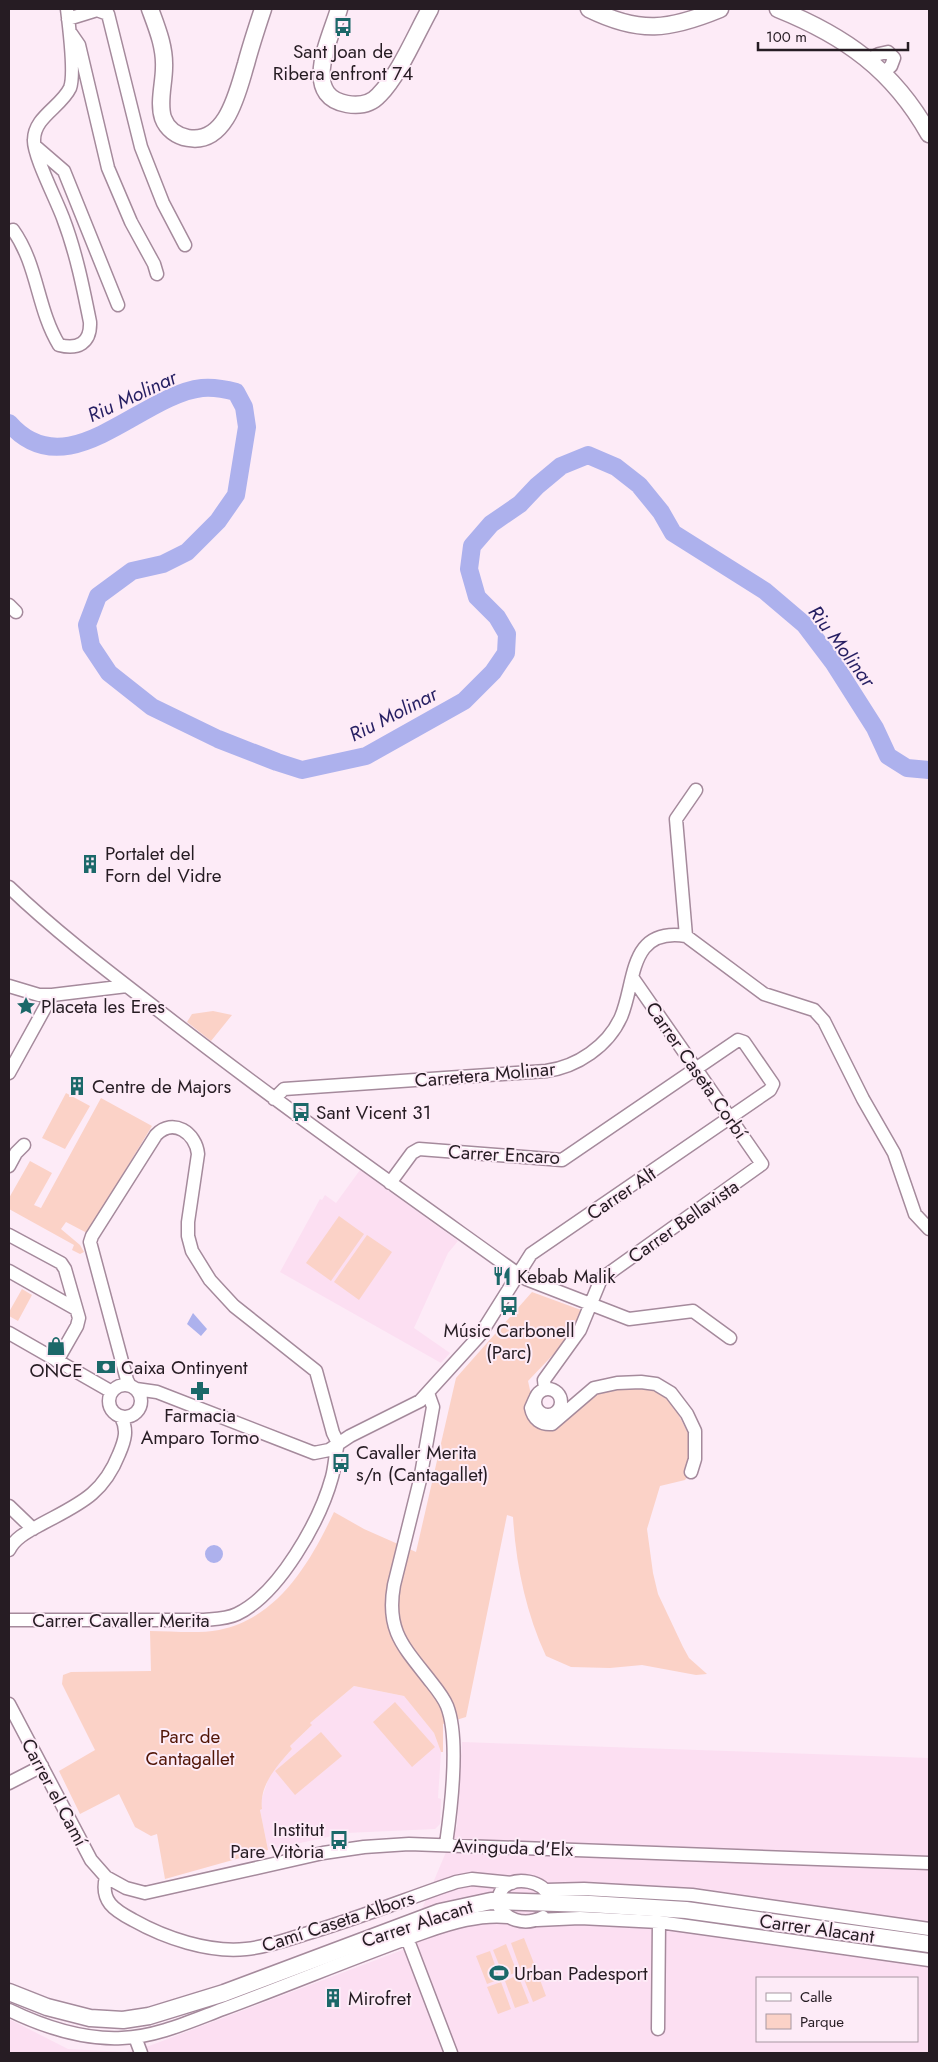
<svg xmlns="http://www.w3.org/2000/svg" width="938" height="2062" font-family="Jost,sans-serif">
<style>
.built{fill:#fcdff2;fill-rule:evenodd}
.green{fill:#fbd2c7}
.water{fill:#adb1ed}
.lines{fill:none;stroke-linecap:round;stroke-linejoin:round}
.river{stroke:#adb1ed;stroke-width:18}
.minor-casing{stroke:#a58a9c;stroke-width:15}
.major-casing{stroke:#a58a9c;stroke-width:19}
.minor{stroke:#fff;stroke-width:12}
.major{stroke:#fff;stroke-width:16}
.labels{text-anchor:middle;stroke-width:4;stroke-linejoin:round;paint-order:stroke}
.poi-label{font-size:19px;fill:#261c23;stroke:#fdebf7;text-anchor:start}
.street-label{font-size:19px;fill:#261c23;stroke:#fdebf7}
.park-label{font-size:19px;fill:#521607;stroke:#fdebf7}
.water-label{font-size:20px;font-style:italic;fill:#251e62;stroke:#fdebf7}
</style>
<rect width="100%" height="100%" fill="#fdebf7"/>
<path class="built" d="M360 1170 458 1241 448 1253 414 1328 450 1353 441 1363 280 1272 320 1199 322 1200 325 1195 336 1203Z
M354 1686 404 1696 434 1733 441 1752 438 1798 441 1799 440 1824 435 1829 346 1833 268 1850 260 1810 262 1809 261 1801 270 1774 292 1749 290 1746 311 1726 310 1723Z
M462 1742 929 1758V2053H9V2019L68 2049 126 2052 149 2046 405 1949 457 1826ZM757 1978H917V2041H757Z"/>
<path class="green" d="M213 1011 232 1015 211 1041 187 1022 192 1014Z
M66 1093 90 1106 65 1149 42 1138Z
M101 1098 152 1126 87 1233 66 1222 61 1229 80 1245 84 1252 80 1254 72 1250 74 1245 9 1209V1198L30 1161 52 1173 34 1205 41 1208Z
M339 1216 364 1234 331 1281 306 1263Z
M367 1235 392 1252 359 1300 334 1282Z
M22 1289 32 1295 18 1321 9 1316V1312Z
M532 1292 581 1310 569 1338 528 1381 535 1413 541 1419H553L583 1393 650 1385 671 1400 692 1441 691 1472 685 1480 660 1486 647 1529 653 1573 658 1594 683 1647 689 1658 707 1674 696 1675 642 1665 610 1668 571 1667 546 1656C526 1613 516 1565 513 1517L507 1515 466 1717 443 1724V1752H441L434 1733 404 1696 354 1686 310 1723 312 1725 290 1746 292 1749C277 1766 259 1785 262 1809L260 1810 268 1850 165 1879 157 1834 151 1836 135 1827 119 1794 80 1814 59 1771 95 1750 62 1684 63 1675 71 1672 151 1671 150 1631C172 1631 197 1634 219 1630 278 1618 310 1563 334 1512L364 1529 416 1552 456 1378Z
M395 1702 435 1747 412 1767 373 1722Z
M321 1732 342 1756 295 1795 275 1771Z
M524 1938 535 1966 521 1971 511 1943Z
M506 1944 517 1972 504 1977 493 1950Z
M490 1951 500 1979 487 1984 476 1956Z
M536 1969 546 1996 533 2002 522 1974Z
M518 1975 529 2003 515 2008 505 1981Z
M501 1982 511 2009 498 2014 487 1987Z"/>
<path class="water" d="M193 1313 207 1329 201 1336 187 1324Z
M205 1554a9 9 0 1 1 18 0a9 9 0 1 1-18 0Z"/>
<g class="lines">
<path class="river" d="M9 423C67 490 140 395 202 388 213 387 225 389 236 392L244 407 247 427 236 495 218 521 187 552 163 564 132 571 98 596 87 625 91 646 109 673 152 707 218 739 277 762 302 770 366 756 464 701 493 672 506 653 507 634 497 617 477 597 469 569 472 546 491 524 520 504 537 486 561 466 588 455 616 467 639 485 661 512 673 533 765 591 805 625 833 662 875 728 888 756 907 768 929 770"/>
<g class="minor-casing">
<path id="minor" d="M68 19 97 10 108 14 141 147 163 203 185 245
M70 32 79 45 108 168 131 222 154 264 157 274
M869 59 879 54 888 52 894 58 891 66 884 72
M35 146 64 171 118 305
M13 230C38 265 37 309 59 345 78 350 91 343 90 322 83 287 76 252 63 218 57 201 33 155 34 140 34 117 61 107 70 88 75 75 69 25 67 9
M9 605 16 612
M9 887C53 929 101 966 149 1003 269 1097 394 1185 518 1274L526 1279 629 1319 693 1311 730 1338
M686 936 676 819 696 790
M9 986 39 995H52L127 986
M9 1073 52 995
M274 1099 284 1089 546 1071C577 1067 608 1046 621 1017 636 982 628 927 686 936L764 994 814 1010 824 1021 863 1099 894 1153 915 1214 929 1229
M9 1166 16 1153 24 1145
M9 1235 61 1263 65 1269 79 1318 77 1326 57 1361
M9 1271 76 1309
M9 1333 112 1392
M109 1401a16 16 0 1 1 32 0a16 16 0 1 1-32 0Z
M130 1386 127 1380 90 1242 92 1236 156 1135C173 1117 196 1133 198 1154L188 1222V1236L192 1251 210 1280 234 1306 316 1371 333 1433 338 1443
M535 1402a13 13 0 1 1 26 0a13 13 0 1 1-26 0Z
M136 1389 157 1392 314 1453 329 1450 350 1436 420 1401 480 1335 531 1254 770 1090 773 1084 744 1042 738 1040 562 1160 419 1149 412 1153 390 1183
M545 1389 544 1380 580 1330 601 1279 762 1164 632 977
M428 1393 433 1407 420 1480 394 1585C386 1629 402 1645 428 1678 435 1687 443 1696 447 1706 460 1739 451 1809 446 1844
M535 1399 531 1408C533 1419 541 1425 552 1424L594 1388 617 1383 641 1382 656 1384 671 1393 687 1414 695 1431V1459L691 1472
M9 1506 33 1529
M9 1550C15 1538 27 1532 38 1526 76 1505 102 1497 119 1454 125 1440 128 1430 121 1417
M9 1620H204C215 1619 227 1619 237 1614 279 1594 320 1521 332 1477 335 1466 335 1455 338 1443
M9 1704 91 1860 106 1877 126 1888 145 1893 323 1853 364 1847 409 1844 929 1863
M9 1783 42 1766
M106 1877C100 1901 114 1910 133 1920 165 1938 209 1953 246 1949 267 1947 286 1940 305 1934 356 1919 406 1899 456 1882L472 1879 512 1883
M546 1890 584 1889 692 1895 929 1929
M543 1917C525 1926 503 1921 497 1901 499 1896 500 1891 504 1887 517 1876 542 1881 549 1896
M537 1920 580 1918 659 1922 929 1960
M407 1938 451 2053
M9 2010C44 2027 82 2040 122 2038 156 2037 191 2021 223 2009 291 1984 357 1956 425 1932 451 1923 480 1914 508 1917
M658 2029 659 1922
M135 2037 141 2053"/>
</g>
<g class="major-casing">
<path id="major" d="M150 9C157 28 165 47 164 68 164 83 158 103 163 118 167 129 177 136 188 138 227 145 238 90 246 64 251 45 257 27 263 9
M339 9C331 37 300 96 347 104 359 106 371 104 379 95 399 75 416 34 430 9
M589 9C640 34 669 30 720 9
M778 9C845 36 893 70 929 134
M9 1992 47 2007 90 2018 123 2020 149 2016 224 1993 440 1912 491 1901 590 1904 686 1910 929 1944"/>
</g>
<use href="#minor" class="minor"/>
<use href="#major" class="major"/>
</g>
<defs>
<g id="bus-bare" transform="scale(1.5)"><path d="M-5-6H5V4H4V6H2V4H-2V6H-4V4H-5ZM-3.5-4V0h7V-4ZM-3.5 1.2v1.5H-2V1.2ZM2 1.2v1.5H3.5V1.2Z" fill="#1b6869" stroke="#fdebf7" stroke-width="2.5" paint-order="stroke"/></g>
<g id="building-bare" transform="scale(1.5)"><path d="M-4-6H4V6H1V3H-1V6H-4ZM-2.5-4.3h1.7v1.8h-1.7ZM.8-4.3h1.7v1.8H.8ZM-2.5-1h1.7V.8h-1.7ZM.8-1h1.7V.8H.8Z" fill="#1b6869" stroke="#fdebf7" stroke-width="2.5" paint-order="stroke"/></g>
<g id="sight-bare" transform="scale(1.5)"><path d="M0-6L1.8-2.2L6-1.7L2.9 1.2L3.7 5.4L0 3.3L-3.7 5.4L-2.9 1.2L-6-1.7L-1.8-2.2Z" fill="#1b6869" stroke="#fdebf7" stroke-width="2.5" paint-order="stroke"/></g>
<g id="restaurant-bare" transform="scale(1.5)"><path d="M-5-6h1v4h1v-4h1v4h1v-4h1v5L-1.5 .5V6h-2V.5L-5-1ZM5-6V6H3V1.5H1.5Q1.5-4 5-6Z" fill="#1b6869" stroke="#fdebf7" stroke-width="2.5" paint-order="stroke"/></g>
<g id="shop-bare" transform="scale(1.5)"><path d="M-5-2.5h2.3a2.7 3.5 0 0 1 5.4 0H5L5.5 6h-11ZM-1.5-2.5h3a1.5 2.3 0 0 0-3 0Z" fill="#1b6869" stroke="#fdebf7" stroke-width="2.5" paint-order="stroke"/></g>
<g id="bank-bare" transform="scale(1.5)"><path d="M-6-4H6V4H-6ZM0-2.3a2.3 2.3 0 1 0 0 4.6a2.3 2.3 0 1 0 0-4.6Z" fill="#1b6869" stroke="#fdebf7" stroke-width="2.5" paint-order="stroke"/></g>
<g id="pharmacy-bare" transform="scale(1.5)"><path d="M-2-6h4v4h4v4h-4v4h-4v-4h-4v-4h4Z" fill="#1b6869" stroke="#fdebf7" stroke-width="2.5" paint-order="stroke"/></g>
<g id="stadium-bare" transform="scale(1.5)"><path d="M0-5a6.5 5 0 1 0 0 10a6.5 5 0 1 0 0-10ZM-3.5-1.8h7v3.6h-7Z" fill="#1b6869" stroke="#fdebf7" stroke-width="2.5" paint-order="stroke"/></g>
</defs>
<g fill-rule="evenodd">
<use href="#bus-bare" x="343" y="27"/>
<use href="#building-bare" x="90" y="864"/>
<use href="#sight-bare" x="26" y="1006"/>
<use href="#building-bare" x="77" y="1086"/>
<use href="#bus-bare" x="301" y="1112"/>
<use href="#restaurant-bare" x="502" y="1276"/>
<use href="#bus-bare" x="509" y="1306"/>
<use href="#shop-bare" x="56" y="1346"/>
<use href="#bank-bare" x="106" y="1367"/>
<use href="#pharmacy-bare" x="200" y="1391"/>
<use href="#bus-bare" x="341" y="1463"/>
<use href="#bus-bare" x="339" y="1840"/>
<use href="#stadium-bare" x="499" y="1973"/>
<use href="#building-bare" x="333" y="1998"/>
</g>
<g class="labels">
<g class="poi-label">
<text x="343" y="58" text-anchor="middle">Sant Joan de<tspan x="343" dy="22">Ribera enfront 74</tspan></text>
<text x="105" y="860">Portalet del<tspan x="105" dy="22">Forn del Vidre</tspan></text>
<text x="41" y="1013">Placeta les Eres</text>
<text x="92" y="1093">Centre de Majors</text>
<text x="316" y="1119">Sant Vicent 31</text>
<text x="517" y="1283">Kebab Malik</text>
<text x="509" y="1337" text-anchor="middle">Músic Carbonell<tspan x="509" dy="22">(Parc)</tspan></text>
<text x="121" y="1374">Caixa Ontinyent</text>
<text x="56" y="1377" text-anchor="middle">ONCE</text>
<text x="200" y="1422" text-anchor="middle">Farmacia<tspan x="200" dy="22">Amparo Tormo</tspan></text>
<text x="356" y="1459">Cavaller Merita<tspan x="356" dy="22">s/n (Cantagallet)</tspan></text>
<text x="324" y="1836" text-anchor="end">Institut<tspan x="324" dy="22">Pare Vitòria</tspan></text>
<text x="514" y="1980">Urban Padesport</text>
<text x="348" y="2005">Mirofret</text>
</g>
<g class="street-label">
<text transform="translate(697 1070) rotate(55)" y="7">Carrer Caseta Corbí</text>
<text transform="translate(485 1074) rotate(-5)" y="7">Carretera Molinar</text>
<text transform="translate(504 1154) rotate(3)" y="7">Carrer Encaro</text>
<text transform="translate(621 1193) rotate(-34)" y="7">Carrer Alt</text>
<text transform="translate(683 1221) rotate(-35)" y="7">Carrer Bellavista</text>
<text x="121" y="1627">Carrer Cavaller Merita</text>
<text transform="translate(55 1792) rotate(62)" y="7">Carrer el Camí</text>
<text transform="translate(513 1847) rotate(2)" y="7">Avinguda d'Elx</text>
<text transform="translate(338 1921) rotate(-18)" y="7">Camí Caseta Albors</text>
<text transform="translate(417 1923) rotate(-18)" y="7">Carrer Alacant</text>
<text transform="translate(817 1928) rotate(8)" y="7">Carrer Alacant</text>
</g>
<g class="park-label">
<text x="190" y="1743">Parc de<tspan x="190" dy="22">Cantagallet</tspan></text>
</g>
<g class="water-label">
<text transform="translate(132 396) rotate(-25)" y="7">Riu Molinar</text>
<text transform="translate(842 646) rotate(53)" y="7">Riu Molinar</text>
<text transform="translate(393 714) rotate(-27)" y="7">Riu Molinar</text>
</g>
</g>
<rect width="938" height="2062" fill="none" stroke="#261c23" stroke-width="20"/>
<rect x="756" y="1977" width="162" height="65" fill="#fdebf7" stroke="#a798a2"/>
<rect x="766" y="1993" width="25" height="8" fill="#ffffff" stroke="#a798a2"/>
<text x="800" y="2002" font-size="15" fill="#261c23">Calle</text>
<rect x="766" y="2014" width="25" height="15" fill="#fbd2c7" stroke="#a798a2"/>
<text x="800" y="2027" font-size="15" fill="#261c23">Parque</text>
<path d="M758 42v8h150v-8" fill="none" stroke="#261c23" stroke-width="2.5"/>
<text x="766" y="42" font-size="15" fill="#261c23" stroke="#fdebf7" stroke-width="4" paint-order="stroke">100 m</text>
</svg>
